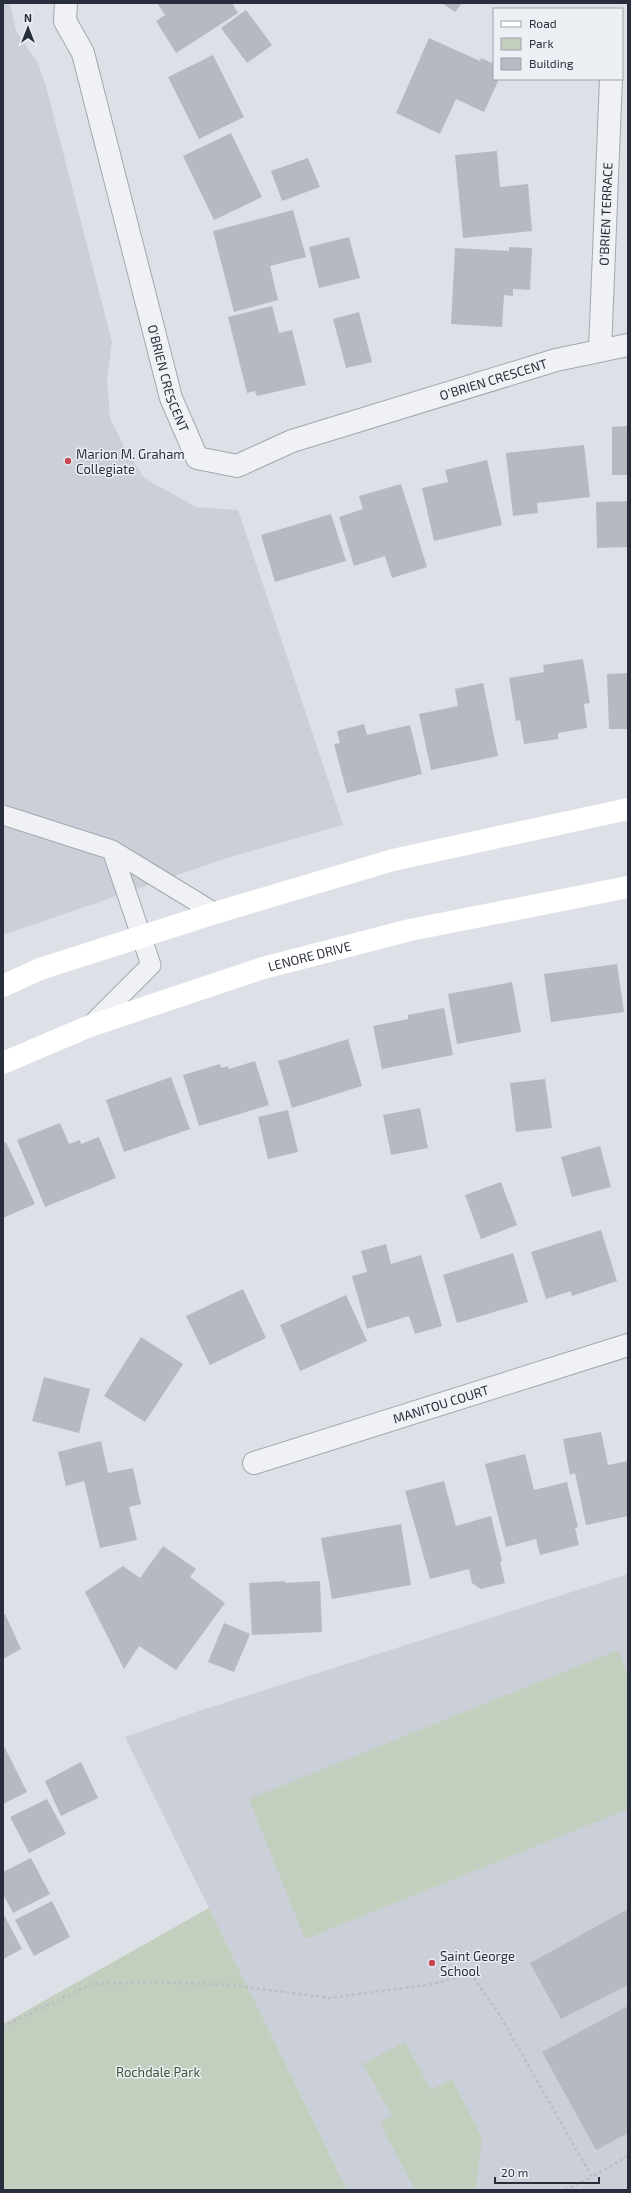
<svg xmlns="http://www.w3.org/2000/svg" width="631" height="2193" font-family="'Exo 2',sans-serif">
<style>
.built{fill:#cbcfd7}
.green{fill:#c2cfbf}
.building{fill:#b5b9c2}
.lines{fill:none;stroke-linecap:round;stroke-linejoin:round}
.lane-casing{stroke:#a3a7af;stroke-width:21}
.street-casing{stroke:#a3a7af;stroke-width:24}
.path{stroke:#bbbec5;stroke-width:2.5;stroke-dasharray:3 3;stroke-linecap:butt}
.lane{stroke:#eff1f5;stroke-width:19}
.street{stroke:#eff1f5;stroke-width:22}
.secondary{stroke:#fff;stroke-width:22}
.poi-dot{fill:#c34a54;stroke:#eceff4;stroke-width:1.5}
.labels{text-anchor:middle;stroke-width:3;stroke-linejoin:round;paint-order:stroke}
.street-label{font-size:13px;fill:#282e3b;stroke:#eceff4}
.poi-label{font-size:13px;fill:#282e3b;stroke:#eceff4;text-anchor:start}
.park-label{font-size:13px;fill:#3a5636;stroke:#eceff4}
</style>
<rect width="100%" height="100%" fill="#dde0e6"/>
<path class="built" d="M3 3H10L16 31 38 63 47 90 112 342 107 380 110 418 122 443 144 478 196 507 238 510 343 825 230 857 3 935Z
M628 1574V2190H347L125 1737 196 1712Z"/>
<path class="green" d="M618 1650 628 1675V1809L305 1939 249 1799Z
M209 1908 347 2190H3V2024Z
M405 2042 431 2090 452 2079 482 2138 476 2187 470 2190H415L380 2123 392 2116 363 2064Z"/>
<path class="building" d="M157 3H232L238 13 176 53 156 21 165 15Z
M442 3H462L455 12Z
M246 10 272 45 247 63 221 28Z
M429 38 480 61 481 58 494 64V79H499L484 112 456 99 440 134 396 113Z
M213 55 244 117 199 139 168 77Z
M231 133 262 197 214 220 183 156Z
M497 151 500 187 528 184 532 231 463 238 455 155Z
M308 158 320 187 282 201 271 171Z
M293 210 306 257 270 266 278 300 234 312 213 231Z
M349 237 360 278 319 288 309 247Z
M509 247 532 248 530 290 513 289V296L504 295 502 327 451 324 455 248 509 251Z
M272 306 279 333 292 330 306 385 257 396 255 391 247 393 228 317Z
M359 312 372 362 346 368 333 319Z
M628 426V475H612V427Z
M584 445 590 497 537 503 538 513 513 516 506 453Z
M487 460 502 525 434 541 422 488 448 482 445 470Z
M401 484 427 567 392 578 385 556 354 566 339 517 363 509 359 496Z
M628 501V547L597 548 596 502Z
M331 514 346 561 275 582 261 535Z
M583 659 590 703 584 704 587 728 558 733V739L524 744 520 720 516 721 509 678 544 672 543 665Z
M628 673V729H609L607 674Z
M483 683 498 756 431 770 419 714 458 706 455 689Z
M364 724 367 735 410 725 422 774 347 793 334 744 340 743 337 731Z
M617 964 624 1012 551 1022 544 974Z
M512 982 521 1032 457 1044 448 994Z
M444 1008 453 1055 382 1069 373 1026 408 1019V1015Z
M348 1039 362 1086 292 1108 278 1061Z
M255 1061 269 1105 199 1126 183 1075 220 1064 221 1068 228 1066 229 1069Z
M171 1077 190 1129 124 1152 106 1100Z
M545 1079 552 1128 516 1132 510 1083Z
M420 1108 428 1148 391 1155 383 1115Z
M288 1110 298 1152 268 1159 258 1117Z
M60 1123 69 1144 80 1140 81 1144 99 1137 116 1178 45 1207 17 1140Z
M6 1142 35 1204 3 1218V1144Z
M600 1146 611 1187 572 1197 561 1157Z
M501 1182 517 1225 481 1239 465 1195Z
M601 1230 617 1281 572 1296 571 1291 546 1299 531 1252Z
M386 1244 391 1264 421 1255 442 1326 415 1334 409 1316 367 1329 352 1276 367 1272 361 1251Z
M513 1253 528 1302 457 1323 443 1275Z
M243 1289 266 1338 210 1365 186 1316Z
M346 1295 367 1341 300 1371 280 1325Z
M141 1337 183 1364 145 1422 104 1396Z
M44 1377 90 1389 79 1433 32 1421Z
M601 1432 608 1465 628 1461V1516L586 1525 575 1473 570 1475 563 1439Z
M101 1441 108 1473 133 1468 141 1504 129 1507 137 1540 100 1548 84 1481 66 1486 58 1452Z
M525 1454 534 1490 567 1482 578 1527 575 1528 579 1545 540 1555 536 1539 506 1547 485 1464Z
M444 1481 456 1526 491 1516 502 1561 500 1562 505 1583 481 1589 472 1583 469 1569 430 1579 405 1491Z
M401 1524 411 1585 332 1599 321 1538Z
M163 1546 196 1569 190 1577 225 1603 176 1670 139 1646 124 1669 85 1592 123 1566 140 1578Z
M285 1581V1583L320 1581 322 1632 252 1635 249 1583Z
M5 1614 21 1649 3 1659V1615Z
M224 1623 250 1634 234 1672 208 1662Z
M3 1744 27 1792 3 1804Z
M81 1762 98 1798 61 1816 45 1781Z
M47 1799 66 1834 29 1853 10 1817Z
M31 1858 50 1894 13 1913 3 1894V1872Z
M52 1901 70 1937 34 1956 15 1920Z
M628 1909V1985L561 2019 530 1963Z
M3 1913 22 1949 3 1959Z
M628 2006V2133L596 2150 542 2052Z"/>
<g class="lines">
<g class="lane-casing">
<path id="lane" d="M3 815 112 850 215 913
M90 1026 151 965 112 850"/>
</g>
<g class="street-casing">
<g id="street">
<path id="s1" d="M66 3 65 21 83 53 171 398 197 458 237 466 292 441 556 360 628 345"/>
<path id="s2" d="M600 350 611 79"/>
<path id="s3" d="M254 1463 628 1345"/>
</g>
</g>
<path class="path" d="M3 2027 91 1984 156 1982 233 1985 329 1998 433 1984 471 1974 499 2014 592 2177 628 2156
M565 2190 592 2177"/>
<use href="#lane" class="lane"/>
<use href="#street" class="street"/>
<g class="secondary">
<path d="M3 986 40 969 215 913 393 860 628 809"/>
<path id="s4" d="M3 1063 90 1026 263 968 410 930 628 887"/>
</g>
</g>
<g class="poi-dot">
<circle cx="68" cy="461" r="4"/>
<circle cx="432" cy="1963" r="4"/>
</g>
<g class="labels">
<g class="street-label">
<text dy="5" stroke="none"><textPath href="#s2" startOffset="136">O'BRIEN TERRACE</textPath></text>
<text dy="5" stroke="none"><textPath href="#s1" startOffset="391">O'BRIEN CRESCENT</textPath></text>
<text dy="5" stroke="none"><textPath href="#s1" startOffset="788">O'BRIEN CRESCENT</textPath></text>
<text dy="5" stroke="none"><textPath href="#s4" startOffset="325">LENORE DRIVE</textPath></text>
<text dy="5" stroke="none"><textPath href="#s3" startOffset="196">MANITOU COURT</textPath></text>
</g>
<g class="poi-label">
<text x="76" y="459">Marion M. Graham<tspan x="76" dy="15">Collegiate</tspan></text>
<text x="440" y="1961">Saint George<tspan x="440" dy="15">School</tspan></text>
</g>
<g class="park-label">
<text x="158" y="2077">Rochdale Park</text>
</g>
</g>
<rect width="631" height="2193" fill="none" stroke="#282e3b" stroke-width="8"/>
<rect x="493" y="8" width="130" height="72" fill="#eceff4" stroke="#9ea2aa"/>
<rect x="501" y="21" width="20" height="6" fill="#ffffff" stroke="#9ea2aa"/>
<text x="529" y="28" font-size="12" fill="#282e3b">Road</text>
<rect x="501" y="38" width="20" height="12" fill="#c2cfbf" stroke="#9ea2aa"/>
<text x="529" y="48" font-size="12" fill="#282e3b">Park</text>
<rect x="501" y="58" width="20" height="12" fill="#b5b9c2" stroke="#9ea2aa"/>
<text x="529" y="68" font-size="12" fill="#282e3b">Building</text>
<g transform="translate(28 28)" stroke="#eceff4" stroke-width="3" paint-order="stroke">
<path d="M0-3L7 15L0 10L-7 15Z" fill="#282e3b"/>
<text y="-6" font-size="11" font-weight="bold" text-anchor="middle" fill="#282e3b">N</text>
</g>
<path d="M495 2177v6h104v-6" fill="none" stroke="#282e3b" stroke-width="2"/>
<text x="501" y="2177" font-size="12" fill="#282e3b" stroke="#eceff4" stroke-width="3" paint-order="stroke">20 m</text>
</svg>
